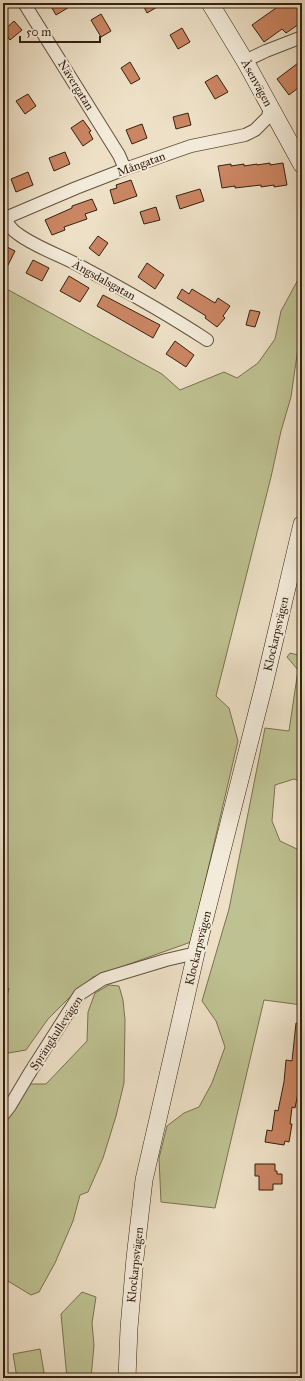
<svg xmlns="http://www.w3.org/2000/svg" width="305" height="1381" font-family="'IM FELL Great Primer',serif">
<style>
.green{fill:#bec191;stroke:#7a7150}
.building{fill:#ca8562;stroke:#35210f}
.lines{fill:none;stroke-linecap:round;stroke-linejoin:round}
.street-casing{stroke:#63513d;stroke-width:14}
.secondary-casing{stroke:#35210f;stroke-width:18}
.street{stroke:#f3ebda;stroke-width:12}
.secondary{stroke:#f3ebda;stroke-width:17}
.labels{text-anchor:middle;stroke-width:4;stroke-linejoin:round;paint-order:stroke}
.street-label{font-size:12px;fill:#35210f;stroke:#f3ebda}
</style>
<rect width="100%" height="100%" fill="#ede0c6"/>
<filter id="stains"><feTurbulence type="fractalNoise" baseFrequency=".005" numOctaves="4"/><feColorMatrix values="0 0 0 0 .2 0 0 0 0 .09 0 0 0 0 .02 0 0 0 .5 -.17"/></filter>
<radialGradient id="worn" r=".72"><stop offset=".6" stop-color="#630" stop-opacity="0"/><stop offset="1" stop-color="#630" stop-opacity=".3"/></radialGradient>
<path class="green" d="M302 275V320L291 397 281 431 271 477 216 696 229 708 238 741 191 942 93 977 74 993 48 1019 26 1050 3 1054V1016L9 988 3 996V287L162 374 180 390 224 372 237 378 258 363 275 339 281 311 300 276Z
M290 653 302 656V782L294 779 275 785 272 821 280 841 299 850 302 849V1005L264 1000 215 1208 161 1202 159 1158 167 1126 184 1113 199 1107 212 1083 225 1047 216 1021 202 1001 229 909 265 728 289 731 298 670 287 657Z
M109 985 119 986 123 1000 125 1020 124 1083 116 1116 103 1158 88 1192 80 1195 73 1221 55 1263 39 1292 31 1295 3 1278V1122L25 1093 30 1084H46L87 1041 88 1012 95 993Z
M82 1292 96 1297 92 1323 94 1345 91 1378H67L61 1314Z
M40 1349 45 1378H17L13 1354Z"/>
<path class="building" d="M49 3H76L56 15Z
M142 3H164L147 13Z
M283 3H302V22L286 33 282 29 264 42 252 25Z
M101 14 111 31 101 37 91 20Z
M14 21 22 30 10 40 3 31Z
M182 28 190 42 178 49 170 35Z
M302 60V85L289 95 277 79Z
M130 62 140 79 131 84 121 68Z
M217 75 228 92 215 99 205 82Z
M28 94 36 106 25 114 16 101Z
M188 113 191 125 176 129 173 117Z
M83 120 91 131 89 132 93 139 83 146 71 128Z
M142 124 147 138 132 144 126 130Z
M65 152 70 164 54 171 49 158Z
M270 163V165L283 163 287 185 274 187V185L261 187V185L235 188V186L222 188 218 166 231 164V166L244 164V166L257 164V165Z
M28 172 33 185 16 192 11 179Z
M131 180 137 196 114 204 110 190 117 188 116 185Z
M200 189 204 201 180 209 176 196Z
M92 199 97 210 85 214 87 219 64 227 65 230 52 235 45 220 72 208V206Z
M156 207 160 220 144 224 140 212Z
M98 236 108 243 99 256 89 248Z
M3 245 15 251 3 275Z
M33 260 49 268 42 281 26 273Z
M147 263 164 275 155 289 138 277Z
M69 276 89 288 80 302 60 291Z
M182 289 189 294 192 289 215 303 218 298 230 306 223 316 225 318 217 327 205 318 206 316 177 298Z
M103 295 160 325 153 338 97 306Z
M250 310 260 312 255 327 246 325Z
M175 341 194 355 186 367 166 354Z
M296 1023 302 1024V1083H300L295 1108 292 1107 290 1124H292L289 1142 285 1141 284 1145 265 1142 267 1130 272 1131 275 1110 278 1111 284 1082 286 1060 292 1061Z
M255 1164H275V1171H277V1174H282V1184H273V1190H259V1176H255Z"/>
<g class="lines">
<g class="street-casing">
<path id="street" d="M24 3 119 155 125 169
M245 61 266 51 302 37
M5 218C8 225 12 230 18 234 37 248 60 255 80 266 123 289 166 313 207 340
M3 219 76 188 125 169 191 146 245 135 255 130 268 117 270 106
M3 1115 10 1106 29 1074 80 994 103 979 166 960 196 953"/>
</g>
<g class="secondary-casing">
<path id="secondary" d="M210 3 245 61 302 165
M127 1378 129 1328 135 1258 144 1180 196 953 264 685 302 524"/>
</g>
<use href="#street" class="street"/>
<use href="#secondary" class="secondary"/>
</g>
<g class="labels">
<g class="street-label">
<text transform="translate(257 83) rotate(61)" y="4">Åsenvägen</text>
<text transform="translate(76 85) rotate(58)" y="4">Nävergatan</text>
<text transform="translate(141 164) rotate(-20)" y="4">Mångatan</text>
<text transform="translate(104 280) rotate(29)" y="4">Ängsdalsgatan</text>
<text transform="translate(276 634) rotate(-77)" y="4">Klockarpsvägen</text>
<text transform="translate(198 948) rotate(-76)" y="4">Klockarpsvägen</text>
<text transform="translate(56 1033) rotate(-57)" y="4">Sprängkullevägen</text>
<text transform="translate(135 1265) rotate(-84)" y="4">Klockarpsvägen</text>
</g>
</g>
<rect width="305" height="1381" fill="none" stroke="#ede0c6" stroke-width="16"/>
<rect x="4" y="4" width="297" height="1373" fill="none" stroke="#35210f" stroke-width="2"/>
<rect x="8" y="8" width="289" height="1365" fill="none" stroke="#35210f"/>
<path d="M20 36v6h80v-6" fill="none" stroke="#35210f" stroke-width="2"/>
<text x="26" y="36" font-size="12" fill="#35210f" stroke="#f3ebda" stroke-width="3" paint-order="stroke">50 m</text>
<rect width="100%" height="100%" filter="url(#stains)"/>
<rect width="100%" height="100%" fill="url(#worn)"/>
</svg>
